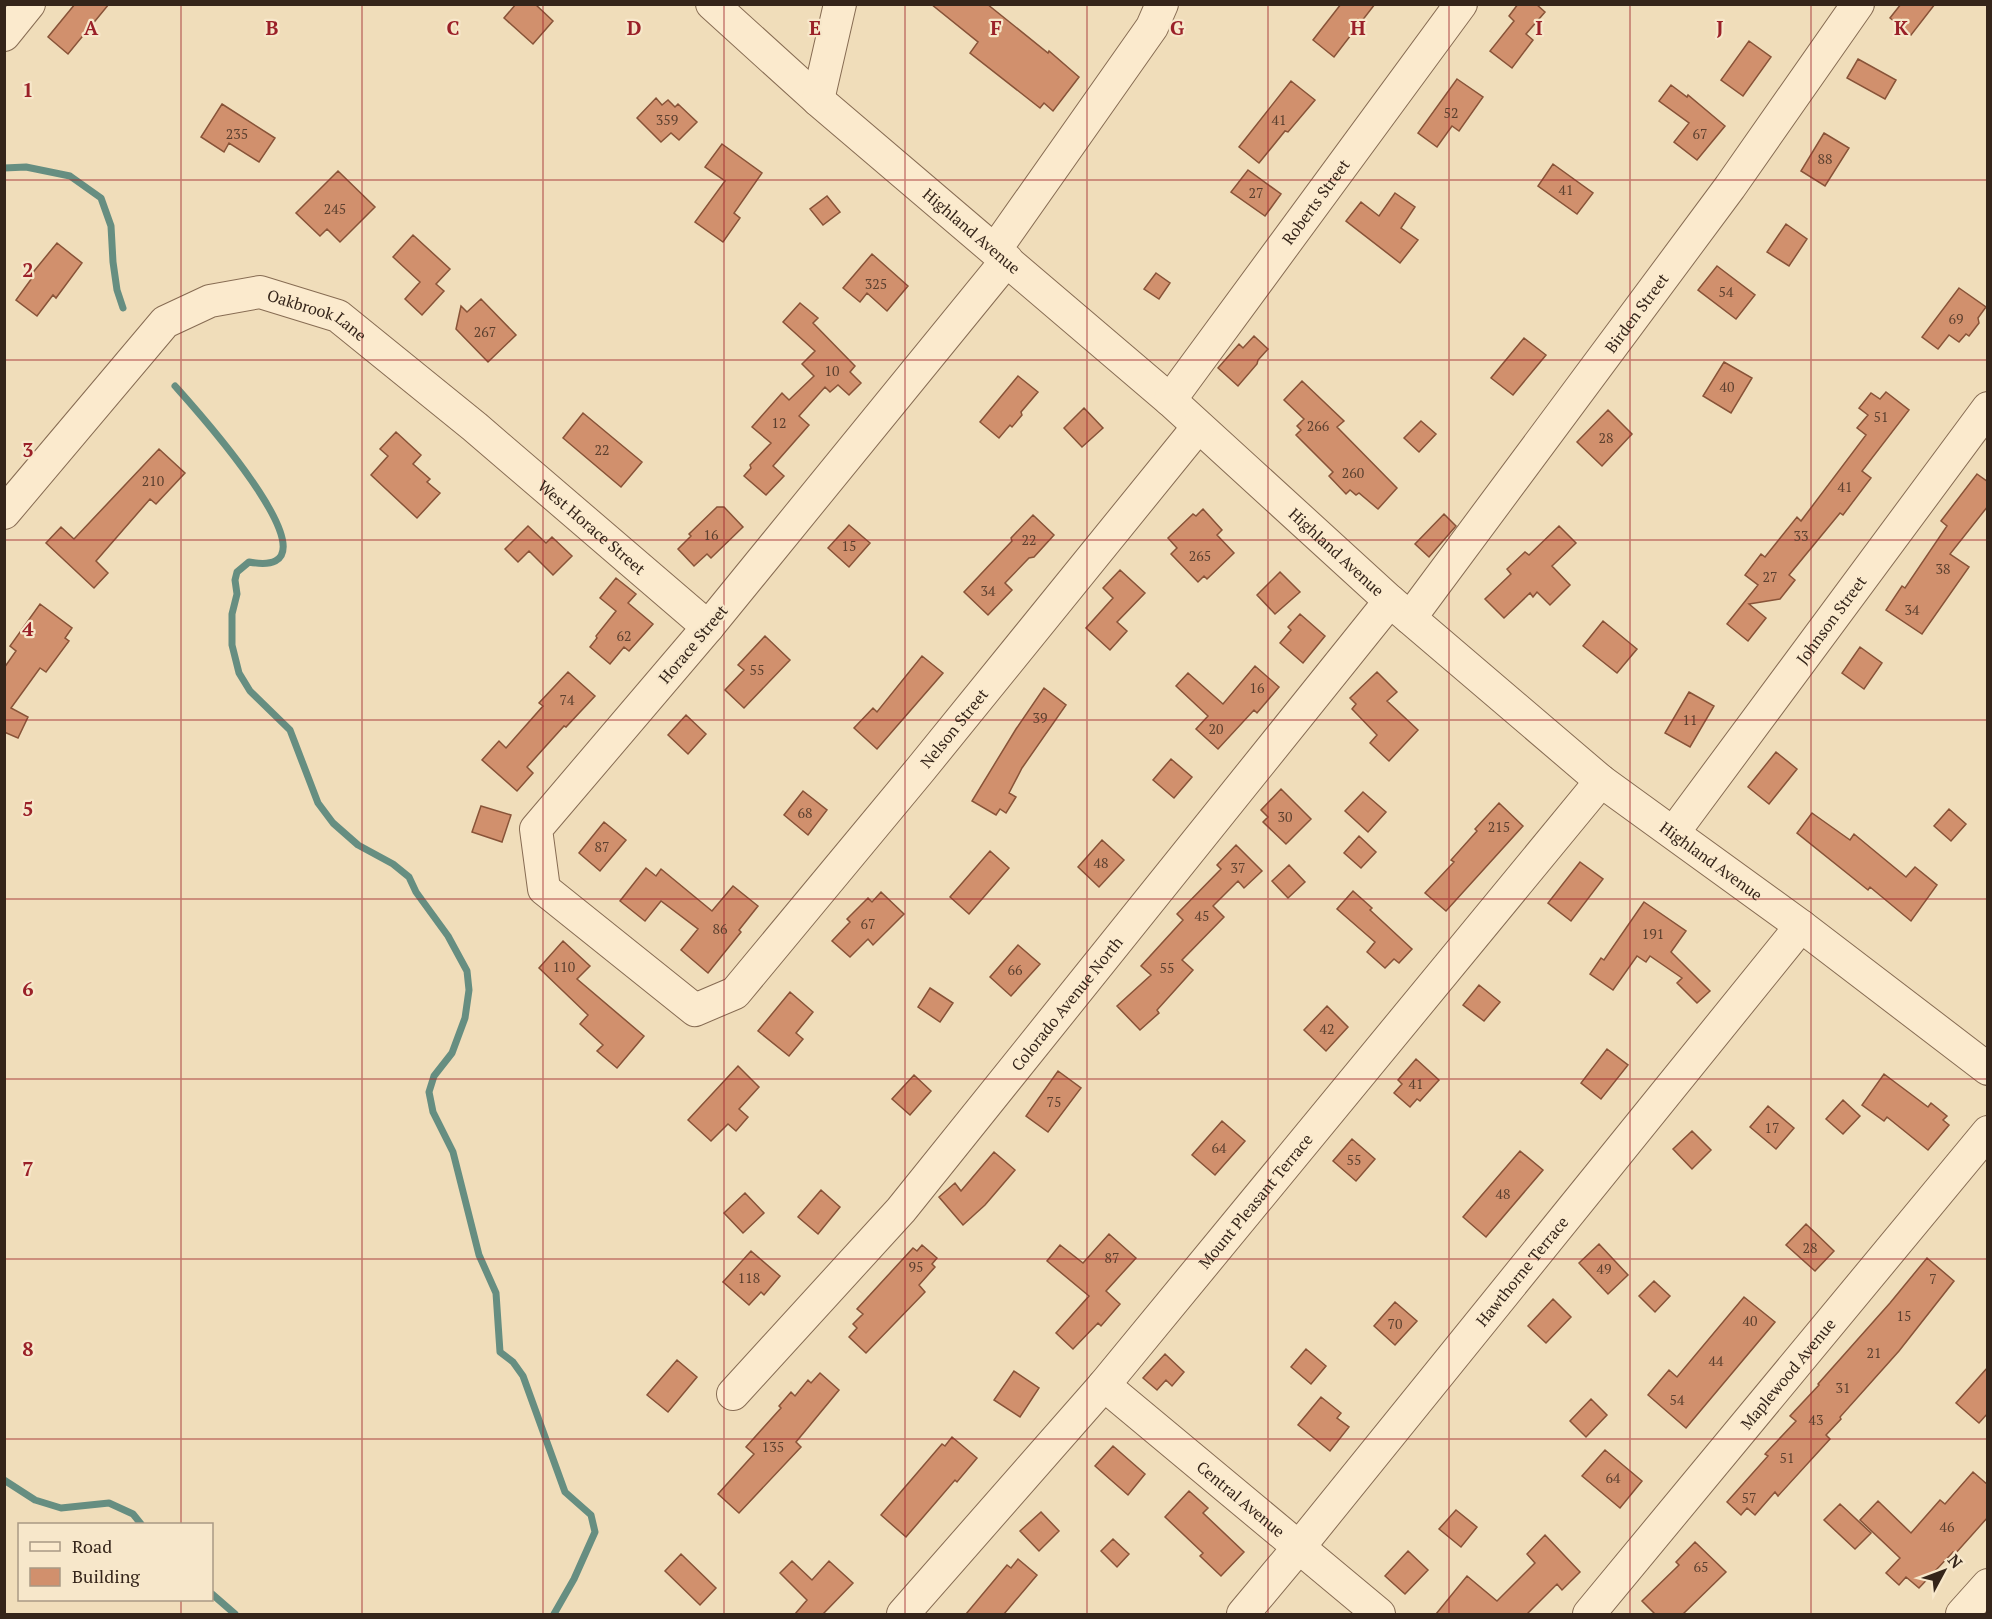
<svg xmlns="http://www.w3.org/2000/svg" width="1992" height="1619" font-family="'PT Serif',serif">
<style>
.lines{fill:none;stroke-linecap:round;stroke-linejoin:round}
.stream{stroke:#668e81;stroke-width:7}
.building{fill:#d1906d;stroke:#885338;stroke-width:1.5}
.minor-casing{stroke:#876c53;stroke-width:34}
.minor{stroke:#fbeacd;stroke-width:32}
.grid{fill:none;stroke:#9a2028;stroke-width:1.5;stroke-opacity:0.55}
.labels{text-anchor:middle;stroke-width:4.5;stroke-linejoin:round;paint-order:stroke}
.number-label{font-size:14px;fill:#5c402f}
.street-label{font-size:16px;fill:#35251a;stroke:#f7e7ca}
.grid-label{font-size:20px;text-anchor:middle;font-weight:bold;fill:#9a2028;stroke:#f7e7ca;stroke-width:4.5;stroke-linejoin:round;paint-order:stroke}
</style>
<rect width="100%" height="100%" fill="#f0ddba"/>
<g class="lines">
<path class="stream" d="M4 168 26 167 70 176 101 198 111 226 113 262 117 290 123 308
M175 386C191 404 352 581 249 562L237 572 235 580 237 594 232 614V645L239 673 250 691 290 730 318 803 333 823 358 845 393 864 409 877 416 892 448 936 467 971 469 990 465 1018 452 1053 434 1076 429 1092 433 1112 453 1152 479 1255 496 1293 500 1352 513 1362 523 1376 565 1492 591 1515 595 1532 574 1579 554 1614
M4 1480 35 1500 61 1508 109 1503 133 1514 141 1524
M212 1594 235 1614"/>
</g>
<path class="building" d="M75 4H109L68 54 48 37Z
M516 4H535L553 21 533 44 504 18Z
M931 4H987L1048 53 1049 51 1079 77 1053 111 1044 103 1040 108 970 53 978 42Z
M1341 4H1375L1334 57 1313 40Z
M1518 4H1536L1545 12 1526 34 1533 40 1512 68 1490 51 1514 21 1509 16Z
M1901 4H1935L1911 35 1890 18Z
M1749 41 1771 57 1743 96 1721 80Z
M1858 59 1896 80 1885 99 1847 78Z
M1457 79 1483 97 1459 131 1452 126 1437 147 1418 133Z
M1291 81 1315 100 1288 132 1285 131 1259 163 1239 147Z
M1671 85 1687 97 1688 95 1725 126 1697 160 1674 142 1689 123 1659 101Z
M656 98 662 105 668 100 675 107 678 104 697 122 679 140 671 133 661 142 637 118Z
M222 104 275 138 259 162 229 143 224 152 201 137Z
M1824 133 1849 148 1825 186 1801 171Z
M722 144 762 173 734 213 740 218 723 242 695 222 725 181 705 167Z
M1553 164 1593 193 1577 214 1538 186Z
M1248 170 1281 194 1265 216 1231 192Z
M338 171 375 207 340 242 327 229 320 236 296 213Z
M1395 193 1415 207 1401 228 1418 240 1400 263 1346 221 1361 202 1379 216Z
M827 196 840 212 823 225 810 209Z
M1786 224 1807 239 1789 266 1767 252Z
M413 235 450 269 436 284 444 291 422 315 405 299 420 282 393 257Z
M57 243 82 263 56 298 53 295 37 316 16 300 32 278 30 276Z
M872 254 908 286 887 311 867 293 860 302 843 288Z
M1717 266 1755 295 1736 319 1698 290Z
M1156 273 1170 283 1159 299 1144 289Z
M1959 288 1986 307 1978 318 1979 323 1969 336 1966 334 1959 342 1949 335 1938 349 1922 337Z
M481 299 516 335 488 362 456 329 461 306 467 312Z
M800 303 818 318 813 323 855 366 850 372 861 383 849 395 838 385 830 392 825 387 799 416 809 425 773 466 784 476 766 495 744 476 751 468 750 465 771 443 752 427 782 393 789 400 814 376 802 364 815 351 783 322Z
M1254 336 1268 349 1258 360 1257 364 1238 386 1218 368 1239 344 1243 348Z
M1524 338 1546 355 1513 395 1491 378Z
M1724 362 1752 378 1731 413 1703 396Z
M1018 376 1038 392 1021 412 1022 415 1012 427 1010 425 999 438 980 422Z
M1302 381 1344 421 1337 427 1397 488 1378 509 1359 493 1356 495 1350 490 1346 494 1329 476 1333 472 1296 435 1301 430 1297 426 1304 419 1284 400Z
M1886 392 1909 410 1862 471 1871 478 1843 515 1840 513 1789 575 1795 580 1780 599 1749 604 1766 618 1748 641 1727 624 1758 585 1745 575 1761 554 1765 557 1797 517 1801 521 1866 435 1857 428 1868 415 1859 408 1871 393 1880 399Z
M1084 408 1103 428 1082 447 1064 428Z
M1608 410 1632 434 1602 466 1577 442Z
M583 413 642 462 621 487 563 438Z
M1421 421 1436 434 1419 452 1404 438Z
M396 432 421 455 413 464 430 479 427 482 440 493 417 518 371 475 388 456 380 449Z
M159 449 185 473 156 504 150 499 96 561 108 573 94 588 46 543 61 527 74 539Z
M1977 474 1988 482V506L1950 554 1969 567 1922 634 1886 610 1902 586 1905 588 1947 526 1941 521Z
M717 507H724L743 527 711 558 707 554 694 566 678 549 691 536 689 534Z
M1203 509 1222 530 1217 535 1234 553 1207 579 1204 576 1198 582 1171 554 1177 548 1168 538 1193 514 1196 516Z
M1444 514 1456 526 1429 557 1415 544Z
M1033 515 1054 535 1034 557 1029 558 1005 583 1012 590 988 615 964 592 1012 541 1011 538Z
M849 525 870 543 849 567 828 548Z
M528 526 546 543 552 537 572 556 553 575 529 551 518 562 505 549Z
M1559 526 1576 543 1552 566 1570 585 1550 605 1537 592 1533 597 1530 593 1504 618 1485 599 1511 574 1507 569 1525 552 1529 555Z
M1120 570 1145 593 1117 622 1127 631 1110 650 1086 628 1113 598 1103 588Z
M1280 572 1300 592 1275 614 1257 595Z
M616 578 636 594 628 603 653 624 629 651 624 647 610 664 590 647 597 638 596 636 616 611 600 598Z
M40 604 72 628 65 638 69 641 46 672 40 668 11 708 28 717 18 738 4 732V668L16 651 10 646Z
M1300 614 1325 636 1303 663 1280 643 1291 630 1288 627Z
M1603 621 1637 649 1617 673 1583 646Z
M765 636 790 660 744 708 725 690 744 670 738 665Z
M1860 647 1882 663 1864 689 1842 673Z
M922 656 943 673 877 749 854 728 873 708 877 712Z
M1255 666 1279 687 1257 713 1254 710 1218 749 1196 729 1208 716 1176 686 1188 673 1223 704Z
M568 672 595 696 566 727 564 726 527 767 533 773 517 791 482 760 499 741 506 748 543 706 539 703Z
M1377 672 1397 692 1387 701 1418 730 1389 761 1370 743 1377 735 1352 709 1356 704 1350 698Z
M1044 688 1066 705 1022 768 1009 793 1016 797 1006 813 1000 809 996 815 972 801 1016 729Z
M1689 692 1714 706 1690 747 1665 733Z
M686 715 706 734 688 754 668 735Z
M1776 752 1797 769 1769 804 1748 787Z
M1171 759 1192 777 1174 798 1153 780Z
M1281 789 1311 819 1286 844 1263 822 1268 817 1261 810Z
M803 791 827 810 808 835 784 815Z
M1363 792 1386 812 1368 832 1345 811Z
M1499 803 1523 826 1446 911 1425 893 1454 862 1451 860 1477 831 1475 829Z
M481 806 511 815 502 842 472 832Z
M1949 809 1966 824 1951 841 1934 826Z
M1812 813 1850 840 1854 834 1906 877 1915 867 1937 885 1911 921 1870 887 1868 890 1797 833Z
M604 822 626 840 600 871 579 853Z
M1359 836 1376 852 1361 868 1344 853Z
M1102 840 1124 860 1099 887 1078 867Z
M1236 845 1262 871 1244 888 1238 881 1213 906 1224 917 1182 960 1193 970 1157 1010 1159 1013 1140 1030 1117 1006 1151 975 1141 966 1183 920 1177 914 1221 869 1217 865Z
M990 851 1009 868 969 914 950 897Z
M1580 862 1603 879 1571 921 1548 903Z
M1289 865 1305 882 1288 898 1272 881Z
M646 868 656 876 661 869 712 911 733 886 758 906 739 930 741 932 708 973 681 950 698 929 661 901 645 921 620 901Z
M1353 891 1372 908 1370 910 1412 949 1399 963 1394 959 1385 968 1367 952 1375 942 1337 909Z
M881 892 904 914 873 945 868 939 850 957 832 941 850 922 847 919 868 898 872 902Z
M1644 902 1686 931 1671 952 1710 991 1697 1003 1677 983 1682 978 1650 956 1646 962 1637 956 1613 990 1590 974 1601 958 1604 960Z
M563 941 590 966 577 979 644 1036 617 1068 597 1051 603 1045 580 1024 588 1015 539 968Z
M1018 945 1040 964 1011 996 990 977Z
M1479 985 1500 1002 1484 1021 1463 1005Z
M930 988 953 1003 940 1022 918 1007Z
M790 992 813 1012 796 1033 803 1039 789 1056 758 1031Z
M1327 1006 1348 1027 1326 1051 1304 1030Z
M1607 1049 1628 1065 1601 1099 1581 1083Z
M1416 1059 1439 1080 1420 1101 1417 1099 1410 1107 1394 1093 1402 1084 1398 1080Z
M738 1066 759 1087 739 1109 748 1117 736 1131 728 1124 711 1141 688 1120Z
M1058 1071 1081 1088 1048 1132 1026 1116Z
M1884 1074 1928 1107 1931 1103 1947 1116 1943 1120 1949 1125 1928 1150 1887 1117 1884 1121 1862 1105Z
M914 1075 931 1091 910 1115 892 1099Z
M1843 1100 1860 1116 1843 1134 1826 1119Z
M1768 1106 1794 1128 1776 1149 1750 1127Z
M1222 1121 1245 1141 1215 1175 1192 1155Z
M1692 1131 1711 1150 1692 1169 1673 1149Z
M1352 1139 1375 1159 1356 1181 1333 1161Z
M1520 1151 1543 1170 1486 1237 1463 1217Z
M994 1152 1015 1170 985 1205 963 1225 939 1197 955 1183 961 1191Z
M821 1190 840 1207 818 1234 798 1217Z
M745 1193 764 1213 743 1233 724 1213Z
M1806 1224 1834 1251 1815 1271 1786 1245Z
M1109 1234 1136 1258 1106 1291 1120 1304 1101 1326 1098 1323 1073 1349 1056 1333 1089 1296 1047 1261 1060 1245 1083 1263Z
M1599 1244 1628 1275 1608 1294 1579 1263Z
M922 1245 937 1258 932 1264 935 1267 919 1285 925 1292 866 1353 849 1337 857 1328 853 1324 863 1314 857 1309 913 1248 917 1251Z
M751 1251 780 1276 764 1295 761 1292 749 1305 723 1282Z
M1927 1258 1954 1281 1899 1351 1840 1417 1841 1419 1826 1435 1830 1439 1778 1496 1775 1492 1755 1515 1747 1508 1741 1515 1727 1502 1768 1456 1765 1454 1796 1421 1790 1416 1819 1385 1818 1384 1890 1303Z
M1654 1281 1670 1296 1655 1312 1639 1296Z
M1744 1297 1775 1322 1686 1428 1648 1395 1669 1370 1677 1377Z
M1553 1299 1571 1317 1546 1343 1528 1326Z
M1395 1302 1417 1321 1395 1345 1374 1326Z
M1306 1349 1326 1366 1311 1384 1291 1367Z
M1165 1354 1184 1372 1172 1386 1166 1380 1157 1390 1143 1378Z
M677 1360 697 1377 668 1412 647 1395Z
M1988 1367V1413L1979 1423 1956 1403Z
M1014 1371 1039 1388 1020 1417 994 1400Z
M820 1373 839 1390 796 1442 801 1447 739 1513 718 1494 754 1454 746 1447 781 1408 779 1406 791 1392 795 1396 808 1380 811 1383Z
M1321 1397 1341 1413 1337 1418 1349 1427 1330 1451 1298 1425Z
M1591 1399 1607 1415 1586 1437 1570 1421Z
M952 1437 977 1458 957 1482 955 1480 906 1537 881 1515 942 1444 945 1446Z
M1113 1446 1145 1474 1128 1495 1095 1466Z
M1605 1450 1642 1481 1620 1508 1582 1476Z
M1973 1472 1988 1485V1517L1955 1554 1953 1552 1919 1588 1906 1577 1899 1585 1886 1573 1900 1558 1860 1520 1878 1501 1911 1533 1940 1500 1945 1504Z
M1189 1491 1208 1508 1203 1513 1244 1552 1221 1576 1200 1556 1203 1553 1165 1517Z
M1840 1504 1871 1533 1855 1549 1824 1520Z
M1456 1510 1477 1527 1461 1547 1439 1529Z
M1041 1512 1059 1531 1039 1551 1020 1531Z
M1545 1535 1580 1572 1562 1590 1557 1584 1527 1614H1436L1467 1576 1497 1601 1535 1563 1527 1554Z
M1113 1539 1129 1554 1117 1567 1101 1551Z
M1695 1542 1726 1572 1683 1614H1655L1642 1601 1679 1565 1676 1562Z
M1408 1551 1428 1570 1405 1594 1385 1576Z
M681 1554 716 1588 700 1605 665 1571Z
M1018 1559 1037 1575 1004 1614H966L1007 1565 1011 1568Z
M792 1561 812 1580 829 1561 853 1583 823 1614H795L807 1600 780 1573Z"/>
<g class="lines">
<g class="minor-casing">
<g id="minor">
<path id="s1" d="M712 4 818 100 1170 400 1390 601 1601 781 1801 926 1988 1069"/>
<path d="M4 35 29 4"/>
<path d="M818 100 840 4"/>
<path d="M995 250 1152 27 1162 4"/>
<path id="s2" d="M1007 260 708 627 536 829 544 889 695 1010 735 993 920 770 1198 427"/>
<path id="s3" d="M1170 400 1461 4"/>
<path id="s4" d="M4 513 165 322 210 301 260 292 338 316 475 427 708 627"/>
<path id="s5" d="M1410 618 1730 187 1858 4"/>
<path id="s6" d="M1674 832 1988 408"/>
<path id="s7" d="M1104 1385 1379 1614"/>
<path id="s8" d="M733 1394 901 1210 1390 601"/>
<path id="s9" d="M903 1614 1104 1385 1601 781"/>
<path id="s10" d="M1243 1614 1299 1547 1801 926"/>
<path id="s11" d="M1589 1614 1988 1132"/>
<path d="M1962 1614 1988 1585"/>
</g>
</g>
<use href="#minor" class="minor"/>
</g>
<path class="grid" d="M181 4V1524M362 4V1614M543 4V1614M724 4V1614M905 4V1614M1087 4V1614M1268 4V1614M1449 4V1614M1630 4V1614M1811 4V1614M4 180H1988M4 360H1988M4 540H1988M4 720H1988M4 899H1988M4 1079H1988M4 1259H1988M4 1439H1988M181 1600V1614"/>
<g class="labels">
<g class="number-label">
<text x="1451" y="118">52</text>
<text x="667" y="125">359</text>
<text x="1279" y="125">41</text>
<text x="237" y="139">235</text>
<text x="1700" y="139">67</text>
<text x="1825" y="164">88</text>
<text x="1566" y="195">41</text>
<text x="1256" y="198">27</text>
<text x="335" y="214">245</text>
<text x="876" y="289">325</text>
<text x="1726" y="297">54</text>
<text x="1956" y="324">69</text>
<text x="485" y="337">267</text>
<text x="832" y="376">10</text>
<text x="1727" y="392">40</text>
<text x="1881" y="422">51</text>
<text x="779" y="428">12</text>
<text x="1318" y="431">266</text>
<text x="1606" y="443">28</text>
<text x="602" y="455">22</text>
<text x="1353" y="478">260</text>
<text x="153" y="486">210</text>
<text x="1845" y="492">41</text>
<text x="711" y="540">16</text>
<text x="1801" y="541">33</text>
<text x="1029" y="545">22</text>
<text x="849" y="551">15</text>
<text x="1200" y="561">265</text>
<text x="1943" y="574">38</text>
<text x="1770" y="582">27</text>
<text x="988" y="596">34</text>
<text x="1912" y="615">34</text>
<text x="624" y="641">62</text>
<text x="757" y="675">55</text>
<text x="1257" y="693">16</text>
<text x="567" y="705">74</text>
<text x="1040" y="723">39</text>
<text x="1690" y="725">11</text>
<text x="1216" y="734">20</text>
<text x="805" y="818">68</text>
<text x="1285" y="822">30</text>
<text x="1499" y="832">215</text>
<text x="602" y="852">87</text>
<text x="1101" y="868">48</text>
<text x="1238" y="873">37</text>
<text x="1202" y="921">45</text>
<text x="868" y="929">67</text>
<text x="720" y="934">86</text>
<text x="1653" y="939">191</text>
<text x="564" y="972">110</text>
<text x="1167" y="973">55</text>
<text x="1015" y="975">66</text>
<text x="1327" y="1034">42</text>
<text x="1416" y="1089">41</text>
<text x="1054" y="1107">75</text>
<text x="1772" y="1133">17</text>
<text x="1219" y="1153">64</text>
<text x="1354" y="1165">55</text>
<text x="1503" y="1199">48</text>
<text x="1810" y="1253">28</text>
<text x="1112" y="1263">87</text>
<text x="916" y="1272">95</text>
<text x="1604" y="1274">49</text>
<text x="749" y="1283">118</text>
<text x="1933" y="1284">7</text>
<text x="1904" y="1321">15</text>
<text x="1750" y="1326">40</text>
<text x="1395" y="1329">70</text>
<text x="1874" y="1358">21</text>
<text x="1716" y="1366">44</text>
<text x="1843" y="1393">31</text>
<text x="1677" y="1405">54</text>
<text x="1816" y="1425">43</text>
<text x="773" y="1452">135</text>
<text x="1787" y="1463">51</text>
<text x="1613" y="1483">64</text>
<text x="1749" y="1503">57</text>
<text x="1947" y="1532">46</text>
<text x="1701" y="1572">65</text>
</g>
<g class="street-label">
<text dy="6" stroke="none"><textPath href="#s3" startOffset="246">Roberts Street</textPath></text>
<text dy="6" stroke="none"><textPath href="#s1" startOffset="345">Highland Avenue</textPath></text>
<text dy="6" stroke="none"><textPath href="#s5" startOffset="380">Birden Street</textPath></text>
<text dy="6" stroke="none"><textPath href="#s4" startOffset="412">Oakbrook Lane</textPath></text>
<text dy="6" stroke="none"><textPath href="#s4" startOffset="762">West Horace Street</textPath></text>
<text dy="6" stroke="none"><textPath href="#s1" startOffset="831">Highland Avenue</textPath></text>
<text dy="6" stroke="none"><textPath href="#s6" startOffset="264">Johnson Street</textPath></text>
<text transform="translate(693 644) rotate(-50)" y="6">Horace Street</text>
<text dy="6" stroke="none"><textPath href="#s2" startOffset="1380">Nelson Street</textPath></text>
<text dy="6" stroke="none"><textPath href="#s1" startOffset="1317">Highland Avenue</textPath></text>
<text dy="6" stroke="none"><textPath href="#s8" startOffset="514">Colorado Avenue North</textPath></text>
<text dy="6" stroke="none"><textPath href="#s9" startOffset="543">Mount Pleasant Terrace</textPath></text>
<text dy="6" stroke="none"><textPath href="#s10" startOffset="442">Hawthorne Terrace</textPath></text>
<text dy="6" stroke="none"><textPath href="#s11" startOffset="312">Maplewood Avenue</textPath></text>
<text dy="6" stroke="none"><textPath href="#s7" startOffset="178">Central Avenue</textPath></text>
</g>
</g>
<g class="grid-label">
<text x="91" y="35">A</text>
<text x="272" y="35">B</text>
<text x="453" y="35">C</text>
<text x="634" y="35">D</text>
<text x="815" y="35">E</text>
<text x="996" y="35">F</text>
<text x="1177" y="35">G</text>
<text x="1358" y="35">H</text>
<text x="1539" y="35">I</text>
<text x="1720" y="35">J</text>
<text x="1901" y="35">K</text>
<text x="28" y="97">1</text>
<text x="28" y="277">2</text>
<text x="28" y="457">3</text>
<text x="28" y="636">4</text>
<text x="28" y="816">5</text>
<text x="28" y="996">6</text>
<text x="28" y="1176">7</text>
<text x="28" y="1356">8</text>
</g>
<rect width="1992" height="1619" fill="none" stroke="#35251a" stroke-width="12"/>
<rect x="18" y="1523" width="195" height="78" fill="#f7e7ca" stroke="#a99984" stroke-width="1.5"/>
<rect x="30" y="1542" width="30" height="9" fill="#fbeacd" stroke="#a99984" stroke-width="1.5"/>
<text x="72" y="1553" font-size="18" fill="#35251a">Road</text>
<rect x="30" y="1568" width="30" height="18" fill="#d1906d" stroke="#a99984" stroke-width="1.5"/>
<text x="72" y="1583" font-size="18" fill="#35251a">Building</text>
<g transform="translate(1944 1571) rotate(49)" stroke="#f7e7ca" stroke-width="4.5" paint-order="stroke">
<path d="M0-4.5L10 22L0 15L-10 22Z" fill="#35251a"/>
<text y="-9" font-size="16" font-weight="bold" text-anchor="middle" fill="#35251a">N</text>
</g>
</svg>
